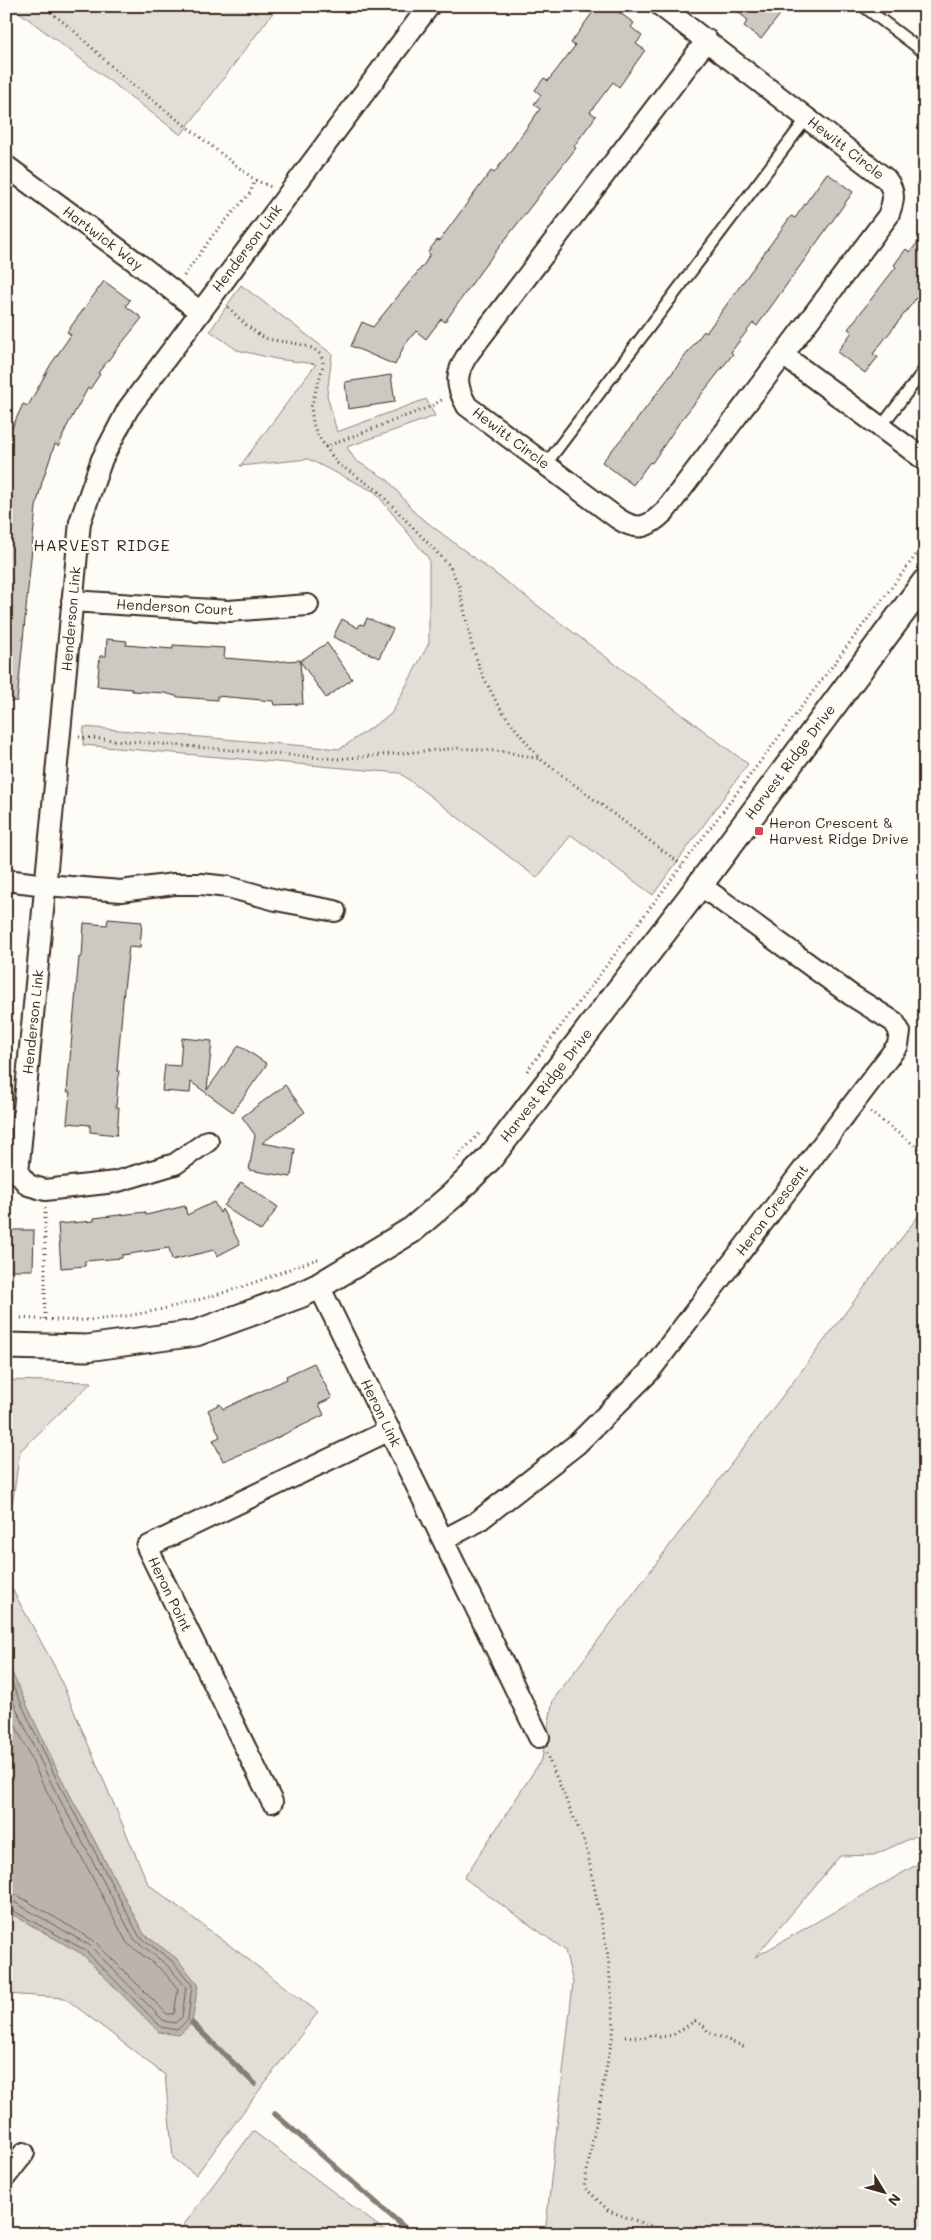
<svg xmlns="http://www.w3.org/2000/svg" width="931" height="2240" font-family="Mali,sans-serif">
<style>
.green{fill:#e1ded7;stroke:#8e847a}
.water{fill:#bbb4ad;stroke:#887d74}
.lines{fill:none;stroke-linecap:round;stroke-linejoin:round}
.shore{stroke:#6e6157;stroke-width:1}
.stream{stroke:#887d74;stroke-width:5.5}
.building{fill:#cdc8c2;stroke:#3b2a1e}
.service-casing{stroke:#3b2a1e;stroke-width:14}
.minor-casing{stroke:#3b2a1e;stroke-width:24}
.tertiary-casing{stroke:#3b2a1e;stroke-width:29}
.path{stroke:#3b2a1e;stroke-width:3;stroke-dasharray:1 4;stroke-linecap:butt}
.service{stroke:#fdfcf7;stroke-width:10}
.minor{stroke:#fdfcf7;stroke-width:20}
.tertiary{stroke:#fdfcf7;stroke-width:25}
.poi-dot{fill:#d1495b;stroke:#fdfcf7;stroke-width:2}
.labels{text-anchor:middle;stroke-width:4.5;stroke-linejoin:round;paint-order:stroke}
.street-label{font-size:14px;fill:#3b2a1e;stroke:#fdfcf7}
.poi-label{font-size:14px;fill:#3b2a1e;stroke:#fdfcf7;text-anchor:start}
.quarter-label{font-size:16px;letter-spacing:1px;fill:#3b2a1e;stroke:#fdfcf7}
</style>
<rect width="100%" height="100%" fill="#fdfcf7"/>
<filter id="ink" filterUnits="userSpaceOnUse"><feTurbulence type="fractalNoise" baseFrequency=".02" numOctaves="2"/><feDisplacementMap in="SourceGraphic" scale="10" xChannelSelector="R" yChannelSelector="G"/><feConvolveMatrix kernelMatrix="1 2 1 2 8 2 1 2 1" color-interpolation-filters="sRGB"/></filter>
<g filter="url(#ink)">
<path class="green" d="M11 6H278L181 135Z
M241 285 332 354 327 395 337 432 426 399 435 416 347 447 355 460 388 480 416 514 748 764 653 895 571 835 537 878 400 773 83 745 84 727 340 749 391 714 429 643V559L375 492 308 459 240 466 316 364 276 359 237 350 210 331Z
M925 1207V1832L874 1855 840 1856 755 1957 925 1860V2234H545L573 1983 565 1950 464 1878 542 1759 553 1700Z
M6 1380 92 1382 20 1451 6 1547Z
M6 1578 56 1669 148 1884 318 2012 196 2175 173 2158 165 2075 65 1998 6 1994Z
M253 2131 389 2234H177Z"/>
<path class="water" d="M6 1660 59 1774 144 1934 176 1958 198 1984 192 2023 179 2035 159 2032 82 1954 6 1911Z"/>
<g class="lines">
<path class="shore" d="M6 1671 55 1776 139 1936 172 1961 192 1985 188 2020 177 2030 161 2027 85 1950 6 1907
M6 1686 49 1779 134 1939 168 1966 186 1987 182 2017 175 2023 164 2021 89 1945 14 1902 6 1901
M6 1705 42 1782 127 1943 163 1971 178 1989 174 2014H167L93 1940 17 1895 6 1893"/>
<path class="stream" d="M192 2023 255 2084
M275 2114 412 2234"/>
</g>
<path class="building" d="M597 6H610L634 23 631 27 642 36 636 44 645 50 619 87 613 82 590 112 596 116 574 146 576 148 480 272 445 322 441 319 426 339 416 331 404 346 395 365 351 346 362 322 373 327 425 263 430 254 428 252 437 240 439 241 491 171 494 173 511 150 540 109 534 104 541 95 535 90 544 78 548 81 575 46 571 43Z
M730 6H774L782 12 761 39 744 26 748 20Z
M827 173 853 192 757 326 753 323 731 352 733 354 679 423 652 463 650 462 633 485 602 462 633 425 704 331 706 333 791 216 795 218Z
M925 233V287L873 354 878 357 865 373 837 352 852 332 848 329 896 267 894 265 906 249 910 252Z
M104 281 130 300 126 306 142 318 98 373 100 374 90 389 88 388 66 428 59 446 55 444 42 482 36 507 17 701H6V441L23 404 28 406 51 364 71 335 67 332Z
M391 375 395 402 348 409 345 382Z
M367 618 393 629 379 658 333 637 342 619 358 628 360 624 364 625Z
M107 639 127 641 126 645 173 649V645L225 648 224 658 273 662 300 660 303 704 274 705 273 701 217 696V700L179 697 165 693 132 691V689L97 686 100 656H106Z
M327 643 352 679 326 698 300 661Z
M108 919 142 922 140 948 129 947 124 989 117 1071H119L116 1107H119L117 1135 90 1132V1125L67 1123 70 1092H67L77 979 79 957H82L84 923 107 925Z
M182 1038 212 1041 207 1090 239 1045 267 1064 233 1112 191 1082 190 1093 162 1091 165 1065 180 1066Z
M285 1085 305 1112 262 1143 295 1149 291 1177 249 1170 255 1135 242 1117Z
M241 1182 278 1207 261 1231 224 1206Z
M214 1202 220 1213 222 1209 240 1244 217 1256 214 1250 172 1260 169 1248 122 1255V1258L85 1261V1266L61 1268 58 1224 94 1221V1218L145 1212 146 1215 185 1206 187 1215Z
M12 1230H34L33 1270H6V1245L11 1246Z
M314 1363 332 1398 319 1404 324 1415 258 1447 223 1461 213 1440 220 1437 208 1410 220 1404 223 1409 287 1379 286 1376Z"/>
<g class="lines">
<g class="service-casing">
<path id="service" d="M863 6 925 53
M880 428 925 369
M546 464 807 118"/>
</g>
<g class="minor-casing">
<path id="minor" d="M661 6 886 179C896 192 894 201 888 216L665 511C648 528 638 532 617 518L467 406C455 385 455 374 468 354L707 40
M6 166 136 262 199 311
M783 355 925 460
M72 601 228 611 308 605
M6 880 46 885 121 891 174 884H201L228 887 276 900 335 911
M208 1141 175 1164 115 1182 45 1190 28 1185 18 1173 80 522 102 459 128 409 429 6
M319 1286 539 1737
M443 1540 477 1522 577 1444 649 1372 898 1045 900 1032 894 1022 851 995 700 885
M272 1802 147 1547 390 1430
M6 2176 24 2153"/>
</g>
<g class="tertiary-casing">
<path id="tertiary" d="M6 1346 87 1348 196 1333 300 1295 319 1286 412 1230 453 1195 490 1158 690 898 925 582"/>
</g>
<path class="path" d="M43 6 72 29 124 78 255 180 271 187
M184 276 213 235 250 193 255 180
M228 307C239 318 249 329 263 337 279 345 325 339 323 366L311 407 313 424 318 436 337 463 377 490 449 565 459 586 472 646 482 674 498 705 514 727 540 759
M325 447 432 406 443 399
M79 737 337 759 459 748 507 752 540 759 682 865
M527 1071 925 543
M870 1112 925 1153
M454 1160 481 1132
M45 1208V1319
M6 1317C38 1319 70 1322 102 1319 145 1315 190 1303 232 1290 262 1281 291 1267 321 1258
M546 1753 586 1846 608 1955 614 2028 584 2187 609 2211 673 2234
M625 2036 644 2038 652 2035 660 2037 673 2035 695 2021 705 2027 708 2032 745 2047"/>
<use href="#service" class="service"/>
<use href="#minor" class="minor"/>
<use href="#tertiary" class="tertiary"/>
</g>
</g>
<rect class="poi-dot" x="754" y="826" width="10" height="10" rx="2.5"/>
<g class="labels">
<g class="street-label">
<text transform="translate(846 148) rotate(38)" y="5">Hewitt Circle</text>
<text transform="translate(103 238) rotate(37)" y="5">Hartwick Way</text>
<text transform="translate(247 248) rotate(-53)" y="5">Henderson Link</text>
<text transform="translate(511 438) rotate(37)" y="5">Hewitt Circle</text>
<text transform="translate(175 607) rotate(3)" y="5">Henderson Court</text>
<text transform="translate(71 619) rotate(-85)" y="5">Henderson Link</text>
<text transform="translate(790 762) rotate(-53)" y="5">Harvest Ridge Drive</text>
<text transform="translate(33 1022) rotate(-84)" y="5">Henderson Link</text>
<text transform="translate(546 1085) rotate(-52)" y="5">Harvest Ridge Drive</text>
<text transform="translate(772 1210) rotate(-53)" y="5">Heron Crescent</text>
<text transform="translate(381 1413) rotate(64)" y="5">Heron Link</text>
<text transform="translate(170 1594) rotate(64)" y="5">Heron Point</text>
</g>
<g class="poi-label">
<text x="769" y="828">Heron Crescent &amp;<tspan x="769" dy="16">Harvest Ridge Drive</tspan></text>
</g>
<g class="quarter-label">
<text x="102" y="551">HARVEST RIDGE</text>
</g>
</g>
<rect width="931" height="2240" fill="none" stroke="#fdfcf7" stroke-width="25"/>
<rect x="12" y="12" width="906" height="2215" fill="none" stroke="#3b2a1e" stroke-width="2" filter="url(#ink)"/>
<g transform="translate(884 2192) rotate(127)" stroke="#fdfcf7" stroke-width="4" paint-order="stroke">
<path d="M0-4L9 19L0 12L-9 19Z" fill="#3b2a1e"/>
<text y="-8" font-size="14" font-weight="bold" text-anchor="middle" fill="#3b2a1e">N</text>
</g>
</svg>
